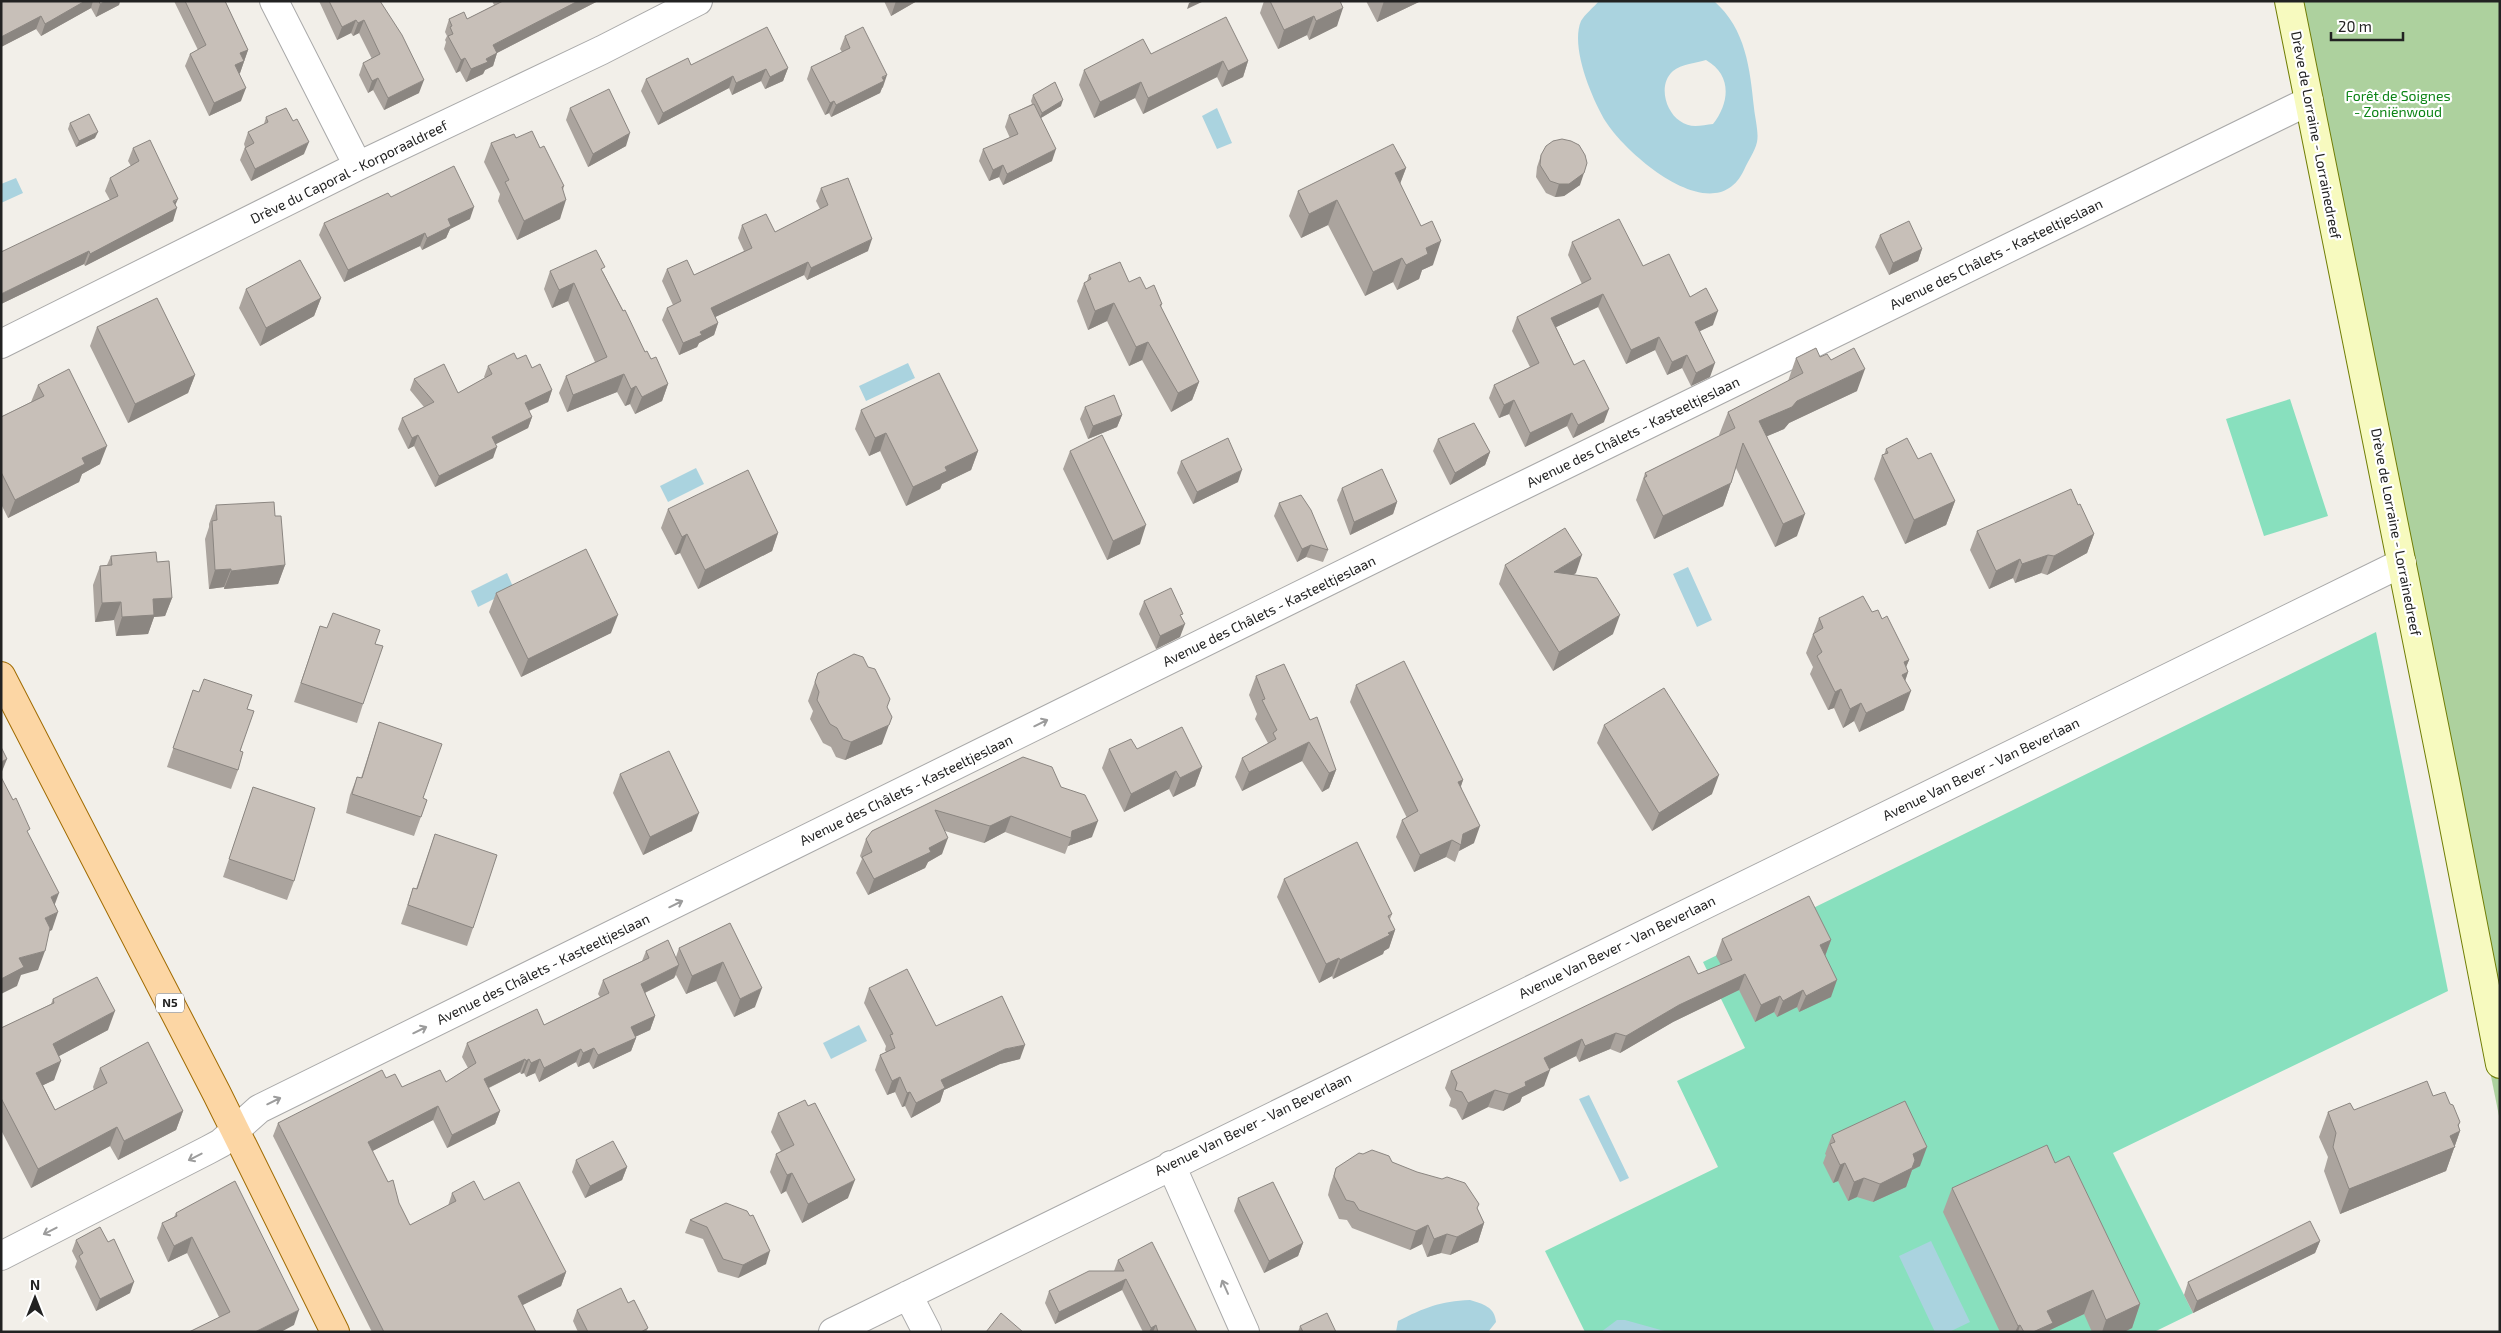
<svg xmlns="http://www.w3.org/2000/svg" width="2501" height="1333" font-family="'Exo 2',sans-serif">
<style>
.forest{fill:#add19e}
.pitch{fill:#88e0be}
.water{fill:#aad3df;fill-rule:evenodd}
.lines{fill:none;stroke-linecap:round;stroke-linejoin:round}
.street-casing{stroke:#a9a9a9;stroke-width:30}
.secondary-casing{stroke:#707d05;stroke-width:30}
.primary-casing{stroke:#a06b00;stroke-width:30}
.street{stroke:#fff;stroke-width:28}
.secondary{stroke:#f7fabf;stroke-width:28}
.primary{stroke:#fcd6a4;stroke-width:28}
.wall{fill:#aba49e}
.shaded-wall{fill:#8b8681}
.building{fill:#c7bfb8;stroke:#8b8681}
.oneway{stroke:#9c9c9c}
.labels{text-anchor:middle;stroke-width:4.5;stroke-linejoin:round;paint-order:stroke}
.shield{fill:#fff;stroke:#646464;stroke-width:1}
.shield-label{font-size:12px;font-weight:bold;fill:#222}
.park-label{font-size:14px;fill:#0c8416;stroke:#fff}
.street-label{font-size:14px;fill:#222;stroke:#fff}
</style>
<rect width="100%" height="100%" fill="#f2efe9"/>
<path class="forest" d="M2275 1H2500V1121Z"/>
<path class="pitch" d="M2290 399 2328 516 2264 536 2226 419Z
M2376 632 2448 991 2113 1153 2193 1313 2154 1332H1585L1545 1251 1718 1167 1677 1081 1745 1048 1703 962Z"/>
<path class="water" d="M1599 1H1714C1746 29 1750 69 1754 108 1755 118 1759 133 1757 142 1755 151 1748 161 1744 170 1715 232 1627 155 1606 122 1592 99 1570 47 1581 21 1585 14 1594 7 1599 1ZM1706 60C1732 75 1730 102 1713 124 1702 125 1690 129 1680 121 1665 111 1658 84 1673 71 1681 64 1697 63 1706 60Z
M1217 108 1232 143 1217 149 1202 116Z
M16 178 23 193 1 203V184Z
M908 363 915 378 866 401 859 386Z
M696 468 704 484 668 502 660 486Z
M1688 567 1712 620 1697 627 1673 574Z
M507 573 514 589 478 607 471 591Z
M859 1025 867 1041 831 1059 823 1043Z
M1589 1095 1629 1178 1620 1182 1579 1099Z
M1931 1241 1970 1322 1949 1332H1935L1899 1256Z
M1470 1300C1483 1304 1495 1307 1496 1322L1488 1332H1396L1398 1321C1424 1308 1440 1301 1470 1300Z
M1617 1320H1625L1668 1332H1601Z"/>
<g class="lines">
<g class="street-casing">
<path id="street" d="M274 1 358 166
M1 344 358 166 602 50 698 1
M1171 1165 1245 1332
M1 1256 208 1150 221 1143 259 1109 1434 529 2309 101
M908 1295 927 1332
M833 1332 2402 563"/>
</g>
<g class="secondary-casing">
<path id="secondary" d="M2289 1 2445 780 2500 1064"/>
</g>
<g class="primary-casing">
<path id="primary" d="M1 676 217 1094 335 1332"/>
</g>
<use href="#street" class="street"/>
<use href="#secondary" class="secondary"/>
<use href="#primary" class="primary"/>
</g>
<path class="wall" d="M1 1H120L119 5 96 17 91 8 41 36 36 29 1 47Z
M174 1H225L248 50 240 73 239 74 241 101 209 116 185 66 190 54 198 50Z
M319 1H380L419 93 384 110 373 90 368 93 359 75 363 63 372 59 359 33 353 36 351 33 337 40Z
M492 1H598L497 53 493 66 485 70 483 74 466 82 460 71 456 73 444 49 446 42 445 40 447 36 445 32 449 19H467L494 5Z
M884 1H917L891 16Z
M1264 1H1340L1337 26 1309 40 1307 35 1278 49 1260 13Z
M1366 1H1421L1377 22Z
M845 36 883 87 882 88 880 93 831 117 829 113 825 115 807 79 811 67 842 52 840 49Z
M1151 54 1248 61 1243 77 1222 87 1217 77 1143 114 1135 98 1094 118 1079 85 1084 70Z
M691 65 788 68 783 81 765 89 761 81 732 95 729 88 658 125 641 91 646 79Z
M1033 95 1061 106 1041 118 1052 161 1003 185 999 177 989 181 979 161 983 149 1010 138 1005 127 1009 115 1032 104 1031 101Z
M570 108 626 146 588 167 566 120Z
M266 117 304 154 251 181 240 160 245 147 244 144 248 132 264 124Z
M70 123 95 138 76 147 68 129Z
M516 138 540 148 564 186 563 190 560 219 517 240 498 201 500 194 484 162 491 143Z
M133 148 175 205 173 221 85 266 84 264 1 304 110 200 105 191 110 178 131 166 128 161Z
M1541 155 1580 185 1564 196 1555 197 1546 193 1536 177 1537 167Z
M1406 168 1400 183 1433 265 1422 270 1419 279 1397 290 1393 282 1365 296 1328 225 1301 238 1289 216 1298 191Z
M821 188 868 251 807 280 804 275 715 317 718 323 714 335 699 343 697 347 679 355 662 320 667 308 673 305 662 281 667 269 694 275 744 251 738 238 742 225 775 232 820 209 816 201Z
M391 197 470 219 450 229 446 238 422 250 420 246 344 282 319 235 324 223Z
M1880 235 1922 249 1918 261 1889 275 1875 247Z
M1572 242 1643 266 1690 297 1713 325 1699 331 1710 377 1691 386 1682 368 1667 375 1655 350 1626 364 1598 307 1556 327 1574 365 1604 422 1573 438 1567 426 1525 447 1509 414 1499 418 1489 398 1494 385 1530 367 1512 331 1517 317 1582 284 1568 255Z
M550 271 603 272 645 352 668 384 662 401 635 414 630 404 625 406 617 392 567 412 559 393 566 376 595 362 568 301 552 308 544 289Z
M1089 275 1129 282 1146 289 1162 304 1161 307 1199 382 1192 400 1171 412 1142 360 1129 366 1107 321 1088 330 1077 301 1084 283 1087 281Z
M246 289 321 298 314 316 260 346 239 308Z
M97 327 195 375 188 393 128 423 90 346Z
M1820 357 1831 360 1857 391 1789 423 1784 429 1767 436 1797 536 1775 547 1736 468 1723 506 1654 539 1636 500 1645 473 1720 436 1719 435 1728 412 1788 381 1796 358Z
M517 359 532 368 552 390 548 402 529 411 532 417 528 428 496 444 493 458 435 487 414 446 408 449 398 429 402 418 424 407 410 390 414 379 458 393 485 378 484 377 488 366Z
M38 385 100 464 82 474 79 482 8 518 1 504V417L31 402Z
M1085 407 1122 415 1117 427 1088 439 1080 419Z
M861 410 978 451 971 470 942 484 940 489 906 506 880 451 869 456 855 429Z
M1438 439 1490 452 1485 465 1450 485 1433 451Z
M1886 449 1918 459 1955 501 1946 525 1905 544 1874 479 1882 455H1884Z
M1070 451 1140 544 1107 560 1063 469Z
M1181 461 1238 482 1193 504 1177 473Z
M1342 488 1397 502 1393 514 1350 535 1337 500Z
M1279 503 1328 550 1323 562 1306 557 1297 562 1274 516Z
M216 505 275 516 285 565 278 584 224 589V587L209 589 205 539 209 527V524Z
M2078 505 2094 534 2087 553 2047 575 2041 573 2015 583 2013 578 1989 589 1970 550 1977 531Z
M668 509 778 533 772 551 698 589 680 553 675 555 661 528Z
M111 556 157 562 172 598 165 616 154 617 148 634 116 636 114 620 95 622 93 585 100 566 107 565Z
M1505 565 1576 573 1574 574 1613 634 1553 671 1499 584Z
M496 593 611 633 521 677 489 612Z
M1144 601 1182 617 1180 637 1156 649 1139 614Z
M1872 612 1882 619 1909 660 1906 667 1908 672 1905 681 1904 710 1859 732 1854 721 1843 728 1834 708 1828 710 1810 674 1813 667 1806 653 1819 618Z
M320 626 375 644 363 704 357 723 294 702Z
M818 673 887 707 882 744 845 760 836 757 831 747 823 743 810 719 813 711 808 701Z
M1256 676 1310 720 1336 770 1329 788 1322 792 1302 761 1242 791 1235 777 1242 758 1268 743 1255 719 1257 714 1249 695Z
M1356 685 1463 780 1461 786 1474 843 1459 851 1455 862 1446 857 1414 872 1396 837 1402 820 1407 818 1350 702Z
M193 690 247 709 238 770 231 789 167 767Z
M379 722 423 798 427 800 414 836 346 813 350 795 357 777 361 778Z
M1604 725 1712 794 1652 831 1597 743Z
M1109 749H1137L1202 767 1195 786 1173 797 1169 789 1124 812 1102 768Z
M1023 757 1061 787 1092 837 1068 846 1065 854 1005 832 984 843 945 831 942 854 928 862 925 868 868 895 856 873 862 859 860 856 866 839Z
M620 774 692 831 643 855 613 793Z
M253 787 294 881 287 900 223 877Z
M435 834 473 928 467 946 401 924 413 888 416 889Z
M1284 879 1392 914 1390 919 1395 930 1389 948 1384 951 1383 954 1333 979 1332 976 1319 983 1277 897Z
M730 923 755 1007 734 1017 716 981 686 994 676 975 674 978 645 993 655 1016 650 1030 635 1037 636 1038 631 1051 593 1069 589 1062 578 1067 576 1062 539 1082 535 1073 526 1077 524 1073 521 1074 520 1072 489 1088 500 1111 495 1124 447 1148 433 1120 372 1151 410 1225 448 1206 452 1193 484 1200 566 1272 561 1286 522 1305 536 1332H372L273 1136 278 1123 386 1078 402 1087 446 1082 468 1068 462 1057 467 1043 544 1025 600 997 598 994 603 980 642 961 646 951 676 957 679 948Z
M1722 939 1831 940 1825 956 1831 997 1799 1012 1797 1007 1777 1017 1774 1012 1755 1022 1739 990 1673 1022 1620 1053 1610 1049 1579 1062 1576 1056 1549 1069 1544 1086 1522 1097 1520 1102 1503 1111 1488 1107 1462 1120 1456 1109 1449 1106 1451 1099 1445 1088 1451 1071 1721 965 1716 956Z
M869 988 936 1026 1020 1059 1000 1064 944 1090 940 1102 911 1118 905 1106 902 1107 895 1092 887 1095 875 1070 880 1055 886 1052 885 1050 886 1046 864 1003Z
M53 999 108 1030 59 1056 54 1080 43 1085 55 1110 94 1090 93 1087 100 1068 183 1111 176 1130 118 1160 110 1146 31 1188 1 1130V1028L51 1004Z
M2433 1096 2458 1126 2460 1131 2446 1171 2340 1214 2324 1171 2328 1157 2319 1137 2328 1112 2354 1110Z
M808 1106 848 1198 802 1223 786 1191 781 1194 770 1172 776 1154 781 1151 771 1132 778 1113Z
M1832 1135 1920 1166 1912 1170 1906 1187 1873 1202 1857 1197 1848 1201 1838 1181 1833 1183 1823 1163 1826 1155 1825 1154Z
M576 1160 627 1167 622 1180 585 1198 572 1172Z
M1392 1162 1477 1208 1484 1223 1478 1242 1450 1255 1441 1253 1427 1257 1422 1244 1410 1250 1352 1228 1347 1220 1339 1219 1328 1195 1330 1186 1336 1168Z
M2055 1163 2140 1304 2132 1328 2124 1332H2092L2084 1314 2050 1330 2049 1332H2000L1943 1212 1952 1188Z
M1238 1198 1303 1243 1298 1256 1264 1273 1234 1211Z
M726 1203 766 1264 738 1278 718 1272 703 1239 685 1233 690 1220Z
M176 1213 294 1325 219 1317 187 1253 168 1262 157 1238 162 1223 174 1217Z
M76 1240 130 1293 96 1311 75 1267 77 1261 72 1251Z
M2320 1241 2315 1253 2193 1313 2184 1295 2188 1282Z
M1118 1260 1197 1332H1143L1122 1290 1055 1324 1045 1303 1049 1291 1114 1271Z
M628 1303 648 1328 646 1332H578L573 1321 577 1310Z
M1300 1326 1336 1332H1298Z"/>
<path class="shaded-wall" d="M85 1H93L91 8 41 36 45 24Z
M106 1H120L119 5 96 17 100 4Z
M578 1H598L489 57 493 45Z
M896 1H917L891 16Z
M1193 1H1204L1187 9 1189 3Z
M1384 1H1421L1377 22Z
M1343 8 1337 26 1309 40 1316 21Z
M41 16 36 29 1 47V37Z
M1314 16 1307 35 1278 49 1284 30Z
M356 20 351 33 337 40 342 27Z
M364 20 359 33 353 36 358 23Z
M248 50 240 73 230 78 240 53Z
M497 53 493 66 485 70 483 74 466 82 471 69 486 59Z
M465 58 460 71 456 73 461 60Z
M1223 61 1217 77 1143 114 1148 98Z
M1248 61 1243 77 1222 87 1228 71Z
M788 68 783 81 765 89 770 77Z
M766 69 761 81 732 95 736 83Z
M887 75 883 87 882 88 880 93 831 117 836 105Z
M733 76 729 88 658 125 663 113Z
M378 78 373 90 368 93 372 81Z
M424 80 419 93 384 110 388 98Z
M1141 82 1135 98 1094 118 1100 102Z
M246 88 241 101 209 116 214 103Z
M1063 100 1061 106 1039 119 1042 113Z
M834 101 829 113 825 115 830 103Z
M98 132 95 138 76 147 79 141Z
M630 133 626 146 588 167 593 154Z
M309 142 304 154 251 181 255 169Z
M1056 149 1052 161 1003 185 1007 174Z
M1003 165 999 177 989 181 993 170Z
M1406 168 1397 192 1395 173Z
M1584 173 1580 185 1564 196 1555 197 1559 184Z
M178 199 173 210 177 208 173 221 85 266 90 254Z
M566 200 560 219 517 240 524 221Z
M1337 200 1328 225 1301 238 1309 214Z
M474 207 470 219 450 229 446 238 422 250 427 238 448 219Z
M425 233 420 246 344 282 348 270Z
M872 239 868 251 807 280 811 268Z
M1441 241 1433 265 1422 270 1419 279 1397 290 1406 265 1426 248Z
M1922 249 1918 261 1889 275 1893 263Z
M89 251 84 264 1 304V294Z
M1402 258 1393 282 1365 296 1373 272Z
M808 262 804 275 707 321 711 308Z
M574 283 568 301 552 308 559 290Z
M1603 294 1598 307 1546 332 1551 318Z
M321 298 314 316 260 346 266 328Z
M1114 303 1107 321 1088 330 1095 311Z
M1718 311 1713 325 1690 336 1695 322Z
M718 323 714 335 699 343 697 347 679 355 683 343 700 332Z
M1659 337 1655 350 1626 364 1631 350Z
M1148 342 1142 360 1129 366 1136 347Z
M1687 355 1682 368 1667 375 1672 362Z
M1715 363 1710 377 1691 386 1696 373Z
M1865 369 1857 391 1789 423 1784 429 1751 443 1759 421 1797 401Z
M624 374 617 392 567 412 573 395Z
M195 375 188 393 128 423 135 404Z
M1199 382 1192 400 1171 412 1178 393Z
M668 384 662 401 635 414 642 397Z
M636 386 630 404 625 406 631 389Z
M552 390 548 402 521 414 525 403Z
M1514 400 1509 414 1499 418 1504 405Z
M1609 409 1604 422 1573 438 1578 425Z
M1572 413 1567 426 1525 447 1530 433Z
M1122 415 1117 427 1088 439 1093 426Z
M532 417 528 428 488 448 492 437Z
M886 433 880 451 869 456 875 438Z
M418 435 414 446 408 449 412 438Z
M107 446 100 464 82 474 79 482 8 518 15 500 82 458Z
M497 447 493 458 435 487 439 476Z
M978 451 971 470 942 484 940 489 906 506 913 487 945 467Z
M1490 452 1485 465 1450 485 1455 473Z
M1242 470 1238 482 1193 504 1197 492Z
M1731 483 1723 506 1654 539 1663 516Z
M1955 501 1946 525 1905 544 1914 520Z
M1397 502 1393 514 1350 535 1354 522Z
M1805 514 1797 536 1775 547 1783 524Z
M1146 525 1140 544 1107 560 1113 541Z
M778 533 772 551 698 589 705 570Z
M687 534 680 553 675 555 682 537Z
M2094 534 2087 553 2047 575 2054 556Z
M1311 545 1306 557 1297 562 1302 549Z
M1582 555 1576 573 1547 590 1554 572Z
M2048 555 2041 573 2015 583 2022 564Z
M2020 559 2013 578 1989 589 1996 571Z
M285 565 278 584 224 589 231 571Z
M231 569 224 587 209 589 215 570Z
M172 598 165 616 154 617 148 634 116 636 122 617 153 599Z
M121 602 114 620 95 622 102 603Z
M618 615 611 633 521 677 528 659Z
M1620 615 1613 634 1553 671 1559 652Z
M1185 624 1180 637 1156 649 1160 636Z
M1909 660 1903 674 1908 672 1902 690 1895 693 1904 662Z
M1841 689 1834 708 1828 710 1835 692Z
M1911 691 1904 710 1859 732 1866 713Z
M1861 703 1854 721 1843 728 1850 709Z
M889 725 882 744 845 760 851 742Z
M1309 742 1302 761 1242 791 1249 772Z
M7 759 1 774V762Z
M1202 767 1195 786 1173 797 1180 778Z
M1336 770 1329 788 1322 792 1329 773Z
M1176 771 1169 789 1124 812 1131 794Z
M1719 775 1712 794 1652 831 1659 813Z
M1463 780 1457 797 1458 782Z
M699 813 692 831 643 855 650 837Z
M1011 816 1005 832 984 843 990 826Z
M1098 821 1092 837 1068 846 1071 838 1072 831Z
M1480 826 1474 843 1459 851 1463 834Z
M948 838 942 854 928 862 925 868 868 895 874 879 929 848Z
M1452 840 1446 857 1414 872 1420 855Z
M59 893 52 912 51 897Z
M58 912 52 930 38 937 45 918Z
M1395 930 1389 948 1384 951 1383 954 1333 979 1340 960Z
M1831 940 1825 956 1820 945Z
M45 951 38 970 21 975 17 986 1 994V979L19 958Z
M1339 958 1332 976 1319 983 1326 964Z
M723 962 716 981 686 994 692 976Z
M679 965 674 978 636 997 641 984Z
M1745 974 1739 990 1673 1022 1620 1053 1626 1036 1679 1005Z
M1837 980 1831 997 1799 1012 1806 996Z
M762 988 755 1007 734 1017 740 999Z
M1803 990 1797 1007 1777 1017 1783 1001Z
M1780 996 1774 1012 1755 1022 1761 1005Z
M115 1011 108 1030 46 1063 53 1044Z
M655 1016 650 1030 626 1041 631 1027Z
M1616 1033 1610 1049 1579 1062 1585 1046Z
M636 1038 631 1051 593 1069 598 1055Z
M1582 1039 1576 1056 1538 1075 1544 1058Z
M1025 1045 1020 1059 1000 1064 944 1090 940 1102 911 1118 916 1103 941 1080 1005 1049Z
M594 1048 589 1062 578 1067 583 1053Z
M581 1049 576 1062 539 1082 544 1068Z
M525 1059 520 1072 480 1092 484 1079Z
M529 1059 524 1073 521 1074 526 1061Z
M540 1059 535 1073 526 1077 531 1063Z
M61 1061 54 1080 29 1092 36 1073Z
M1550 1070 1544 1086 1522 1097 1520 1102 1503 1111 1509 1094 1525 1082Z
M900 1077 895 1092 887 1095 892 1081Z
M1495 1090 1488 1107 1462 1120 1468 1103Z
M910 1092 905 1106 902 1107 907 1093Z
M438 1106 433 1120 363 1156 368 1142Z
M183 1111 176 1130 118 1160 124 1141Z
M500 1111 495 1124 447 1148 452 1135Z
M2460 1122 2456 1133 2460 1131 2446 1171 2340 1214 2349 1189 2450 1136Z
M117 1127 110 1146 31 1188 38 1169Z
M1927 1147 1920 1166 1912 1170 1906 1187 1873 1202 1880 1184 1913 1154Z
M1845 1163 1838 1181 1833 1183 1840 1165Z
M627 1167 622 1180 585 1198 590 1186Z
M792 1173 786 1191 781 1194 787 1175Z
M1864 1178 1857 1197 1848 1201 1854 1182Z
M855 1180 848 1198 802 1223 808 1204Z
M1484 1223 1478 1242 1450 1255 1457 1237Z
M1428 1225 1422 1244 1410 1250 1416 1231Z
M1447 1234 1441 1253 1427 1257 1434 1239Z
M192 1237 187 1253 168 1262 174 1246Z
M2320 1241 2315 1253 2193 1313 2197 1301Z
M1303 1243 1298 1256 1264 1273 1269 1261Z
M770 1251 766 1264 738 1278 743 1265Z
M566 1272 561 1286 513 1310 518 1296Z
M1126 1279 1122 1290 1055 1324 1059 1312Z
M134 1282 130 1293 96 1311 100 1299Z
M2093 1290 2084 1314 2050 1330 2049 1332H2033L2047 1311Z
M2140 1304 2132 1328 2124 1332H2102L2106 1320Z
M299 1310 294 1325 281 1332H255Z
M1156 1325 1153 1332H1149L1151 1328Z
M2020 1325 2018 1332H2015L2018 1326Z"/>
<path class="building" d="M1 1H85L45 24 41 16 1 37Z
M99 1H106L100 4Z
M185 1H225L248 50 240 53 244 61 235 65 246 88 214 103 190 54 206 45Z
M329 1H380L402 35 424 80 388 98 378 78 372 81 363 63 380 54 364 20 358 23 356 20 342 27Z
M503 1H578L493 45 497 53 486 59 488 62 471 69 465 58 461 60 448 36 453 34 450 27 452 26 449 19 464 12 467 19Z
M1270 1H1340L1343 8 1316 21 1314 16 1284 30Z
M1226 17 1248 61 1228 71 1223 61 1148 98 1141 82 1100 102 1084 70 1143 39 1151 54Z
M767 27 788 68 770 77 766 69 736 83 733 76 663 113 646 79 688 58 691 65Z
M863 27 887 75 882 77 884 81 836 105 834 101 830 103 811 67 850 48 845 36Z
M1055 82 1063 100 1042 113 1033 95Z
M609 89 630 133 593 154 570 108Z
M1034 104 1056 149 1007 174 1003 165 993 170 983 149 1018 134 1009 115Z
M286 108 293 121 297 119 309 142 255 169 245 148 254 143 248 132 268 122 266 117Z
M89 114 98 132 79 141 70 123Z
M532 131 540 148 544 146 564 186 562 187 566 200 524 221 505 182 509 180 491 143 514 134 516 138Z
M1562 139 1571 141 1579 145 1585 155 1587 163 1584 173 1569 184H1559L1550 181 1540 165 1541 155 1546 146 1553 141Z
M150 140 178 199 173 201 177 208 90 254 89 251 1 294V252L118 196 110 178 139 161 133 148Z
M1393 144 1406 168 1395 173 1421 226 1432 221 1441 241 1426 248 1428 254 1406 265 1402 258 1373 272 1337 200 1309 214 1298 191Z
M454 166 474 207 448 219 451 226 427 238 425 233 348 270 324 223 388 193 391 197Z
M848 178 872 239 811 268 808 262 711 308 718 323 700 332 702 335 683 343 667 308 681 301 667 269 687 260 694 275 752 248 742 225 766 214 775 232 828 205 821 188Z
M1619 219 1643 266 1669 254 1690 297 1706 288 1718 311 1695 322 1715 363 1696 373 1687 355 1672 362 1659 337 1631 350 1603 294 1551 318 1574 365 1584 360 1609 409 1578 425 1572 413 1530 433 1514 400 1504 405 1494 385 1539 363 1517 317 1591 279 1572 242Z
M1909 221 1922 249 1893 263 1880 235Z
M596 250 605 267 601 269 623 311 625 310 645 352 647 351 651 359 656 357 668 384 642 397 636 386 631 389 624 374 573 395 566 376 607 357 574 283 559 290 550 271Z
M300 260 321 298 266 328 246 289Z
M1120 262 1129 282 1140 277 1146 289 1154 285 1162 304 1160 305 1199 382 1178 393 1148 342 1136 347 1114 303 1095 311 1084 283 1091 279 1089 275Z
M157 298 195 375 135 404 97 327Z
M1816 348 1820 357 1827 354 1831 360 1854 348 1865 369 1797 401 1792 407 1759 421 1805 514 1783 524 1743 443 1731 483 1663 516 1644 478 1647 476 1645 473 1735 428 1728 412 1803 373 1796 358Z
M514 353 517 359 526 355 532 368 540 364 552 390 525 403 532 417 492 437 497 447 439 476 418 435 412 438 402 418 434 402 414 379 444 364 458 393 492 374 488 366Z
M69 369 107 446 82 458 85 464 15 500 1 472V417L44 396 38 385Z
M939 373 978 451 945 467 947 471 913 487 886 433 875 438 861 410Z
M1114 395 1122 415 1093 426 1085 407Z
M1474 423 1490 452 1455 473 1438 439Z
M1102 435 1146 525 1113 541 1070 451Z
M1228 438 1242 470 1197 492 1181 461Z
M1907 438 1918 459 1931 453 1955 501 1914 520 1882 455 1888 453 1886 449Z
M1382 469 1397 502 1354 522 1342 488Z
M748 470 778 533 705 570 687 534 682 537 668 509Z
M2071 489 2078 505 2080 504 2094 534 2054 556 2048 555 2022 564 2020 559 1996 571 1977 531Z
M1301 495 1311 510 1328 550 1311 545 1302 549 1279 503Z
M274 502 275 516H281L285 565 231 571V569L215 570 212 521 217 520 216 505Z
M1565 528 1582 555 1554 572 1597 578 1620 615 1559 652 1505 565Z
M586 549 618 615 528 659 496 593Z
M156 552 157 562 169 561 172 598 153 599 154 615 122 617 121 602 102 603 100 566 112 565 111 556Z
M1171 588 1183 614 1180 615 1185 624 1160 636 1144 601Z
M1863 596 1872 612 1878 610 1882 619 1887 616 1909 660 1904 662 1908 672 1902 675 1911 691 1866 713 1861 703 1850 709 1841 689 1835 692 1817 656 1822 652 1813 634 1823 628 1819 618Z
M333 613 380 630 375 644 383 646 363 704 301 683 320 626 327 628Z
M854 654 863 657 868 667 875 669 890 699 887 707 892 717 889 725 851 742 843 739 837 728 830 724 817 700 819 692 815 682 818 673Z
M1404 661 1463 780 1458 782 1480 826 1463 834 1461 845 1452 840 1420 855 1402 820 1418 811 1356 685Z
M1284 664 1310 720 1317 717 1336 770 1329 773 1309 742 1249 772 1242 758 1276 739 1273 733 1277 730 1262 700 1265 699 1256 676Z
M204 679 252 695 247 709 254 711 240 751 243 752 238 770 173 748 193 690 199 692Z
M1664 688 1719 775 1659 813 1604 725Z
M379 722 442 744 423 798 427 800 421 817 352 794 357 777 362 778Z
M1182 727 1202 767 1180 778 1176 771 1131 794 1109 749 1131 739 1137 749Z
M1 747 7 759 1 762Z
M669 751 699 813 650 837 620 774Z
M1023 757 1052 767 1061 787 1085 795 1098 821 1072 831 1071 838 1011 816 990 826 935 810 948 838 929 848 931 852 874 879 862 857 872 852 866 839 872 831Z
M1 777 13 800 16 798 30 829 27 831 59 893 51 897 58 912 45 918 50 928 45 951 19 958 24 967 1 979Z
M253 787 315 808 294 881 229 859Z
M435 834 497 855 473 928 408 905 413 888 417 889Z
M1357 842 1392 914 1388 916 1395 930 1388 933 1390 935 1340 960 1339 958 1326 964 1284 879Z
M1809 896 1831 940 1820 945 1837 980 1806 996 1803 990 1783 1001 1780 996 1761 1005 1745 974 1679 1005 1626 1036 1616 1033 1585 1046 1582 1039 1544 1058 1550 1070 1525 1082 1526 1086 1509 1094 1495 1090 1468 1103 1462 1092 1455 1090 1457 1083 1451 1071 1689 956 1698 974 1732 960 1722 939Z
M730 923 762 988 740 999 723 962 692 976 679 948Z
M668 940 679 965 641 984 655 1016 631 1027 636 1038 598 1055 594 1048 583 1053 581 1049 544 1068 540 1059 531 1063 529 1059 526 1061 525 1059 484 1079 500 1111 452 1135 438 1106 368 1142 388 1182 393 1180 399 1203 410 1225 456 1201 452 1193 474 1181 484 1200 519 1182 566 1272 518 1296 536 1332H384L278 1123 382 1070 386 1078 395 1074 402 1087 440 1070 446 1082 476 1063 467 1043 537 1009 544 1025 609 993 603 980 649 958 646 951Z
M907 969 936 1026 1002 996 1025 1045 1005 1049 941 1080 945 1088 916 1103 910 1092 907 1093 900 1077 892 1081 880 1055 895 1048 890 1035 893 1034 869 988Z
M97 977 115 1011 53 1044 61 1061 36 1073 55 1110 107 1083 100 1068 148 1042 183 1111 124 1141 117 1127 38 1169 1 1098V1028L54 1003 53 999Z
M2427 1081 2433 1096 2445 1092 2450 1104 2453 1105 2460 1122 2458 1125 2460 1131 2450 1136 2455 1147 2349 1189 2333 1147 2336 1133 2328 1112 2350 1103 2354 1110Z
M805 1100 808 1106 815 1103 855 1180 808 1204 792 1173 787 1175 776 1154 794 1145 778 1113Z
M1905 1101 1927 1147 1913 1154 1915 1160 1912 1168 1880 1184 1864 1178 1854 1182 1845 1163 1840 1165 1830 1144 1835 1142 1832 1135Z
M613 1141 627 1167 590 1186 576 1160Z
M2047 1145 2055 1163 2069 1156 2140 1304 2106 1320 2093 1290 2047 1311 2053 1323 2033 1332H2024L2020 1325 2018 1326 1952 1188Z
M1372 1150 1389 1156 1392 1162 1417 1172 1442 1179 1447 1177 1465 1183 1479 1204 1477 1208 1484 1223 1457 1237 1447 1234 1434 1239 1428 1225 1416 1231 1359 1210 1354 1202 1346 1200 1334 1176 1336 1168 1359 1153 1363 1154Z
M235 1181 299 1310 255 1332H189L230 1312 192 1237 174 1246 162 1223 177 1216 176 1213Z
M1273 1182 1303 1243 1269 1261 1238 1198Z
M726 1203 747 1211 750 1216 753 1215 770 1251 743 1265 723 1259 707 1227 690 1220Z
M2310 1221 2320 1241 2197 1301 2188 1282Z
M100 1227 108 1242 114 1239 134 1282 100 1299 79 1256 83 1253 76 1240Z
M1152 1242 1197 1332H1158L1156 1325 1151 1328 1126 1279 1059 1312 1049 1291 1089 1271H1124L1118 1260Z
M621 1288 628 1303 634 1300 648 1328 641 1332H588L577 1310Z
M1001 1313 1023 1332H986Z
M1327 1313 1336 1332H1303L1300 1326Z"/>
<defs><path id="oneway-shaft" d="M-6 0H5M1.5-3L5.5 0L1.5 3" fill="none" stroke-width="1.6" stroke-linecap="round" stroke-linejoin="round" transform="scale(1.25)"/></defs>
<g class="oneway">
<use href="#oneway-shaft" transform="translate(1041 723) rotate(-26)"/>
<use href="#oneway-shaft" transform="translate(676 904) rotate(-26)"/>
<use href="#oneway-shaft" transform="translate(420 1030) rotate(-26)"/>
<use href="#oneway-shaft" transform="translate(274 1101) rotate(-26)"/>
<use href="#oneway-shaft" transform="translate(195 1157) rotate(153)"/>
<use href="#oneway-shaft" transform="translate(50 1231) rotate(153)"/>
<use href="#oneway-shaft" transform="translate(1225 1287) rotate(-114)"/>
</g>
<g class="labels">
<rect class="shield" x="156" y="993.5" width="28" height="19" rx="4"/>
<g class="shield-label">
<text x="170" y="1007">N5</text>
</g>
<g class="park-label">
<text x="2398" y="101">Forêt de Soignes<tspan x="2398" dy="16">- Zoniënwoud</tspan></text>
</g>
<g class="street-label">
<text transform="translate(2316 135) rotate(79)" y="5">Drève de Lorraine - Lorrainedreef</text>
<text transform="translate(349 172) rotate(-26)" y="5">Drève du Caporal - Korporaaldreef</text>
<text transform="translate(1996 254) rotate(-26)" y="5">Avenue des Châlets - Kasteeltjeslaan</text>
<text transform="translate(1633 432) rotate(-26)" y="5">Avenue des Châlets - Kasteeltjeslaan</text>
<text transform="translate(2396 532) rotate(79)" y="5">Drève de Lorraine - Lorrainedreef</text>
<text transform="translate(1269 611) rotate(-26)" y="5">Avenue des Châlets - Kasteeltjeslaan</text>
<text transform="translate(1981 769) rotate(-26)" y="5">Avenue Van Bever - Van Beverlaan</text>
<text transform="translate(906 790) rotate(-26)" y="5">Avenue des Châlets - Kasteeltjeslaan</text>
<text transform="translate(1617 947) rotate(-26)" y="5">Avenue Van Bever - Van Beverlaan</text>
<text transform="translate(543 969) rotate(-26)" y="5">Avenue des Châlets - Kasteeltjeslaan</text>
<text transform="translate(1253 1124) rotate(-26)" y="5">Avenue Van Bever - Van Beverlaan</text>
</g>
</g>
<rect width="2501" height="1333" fill="none" stroke="#222222" stroke-width="5"/>
<g transform="translate(35 1298)" stroke="#ffffff" stroke-width="4" paint-order="stroke">
<path d="M0-4L9 19L0 12L-9 19Z" fill="#222222"/>
<text y="-8" font-size="14" font-weight="bold" text-anchor="middle" fill="#222222">N</text>
</g>
<path d="M2331 32v8h72v-8" fill="none" stroke="#222222" stroke-width="2.5"/>
<text x="2338" y="32" font-size="15" fill="#222222" stroke="#ffffff" stroke-width="4" paint-order="stroke">20 m</text>
</svg>
